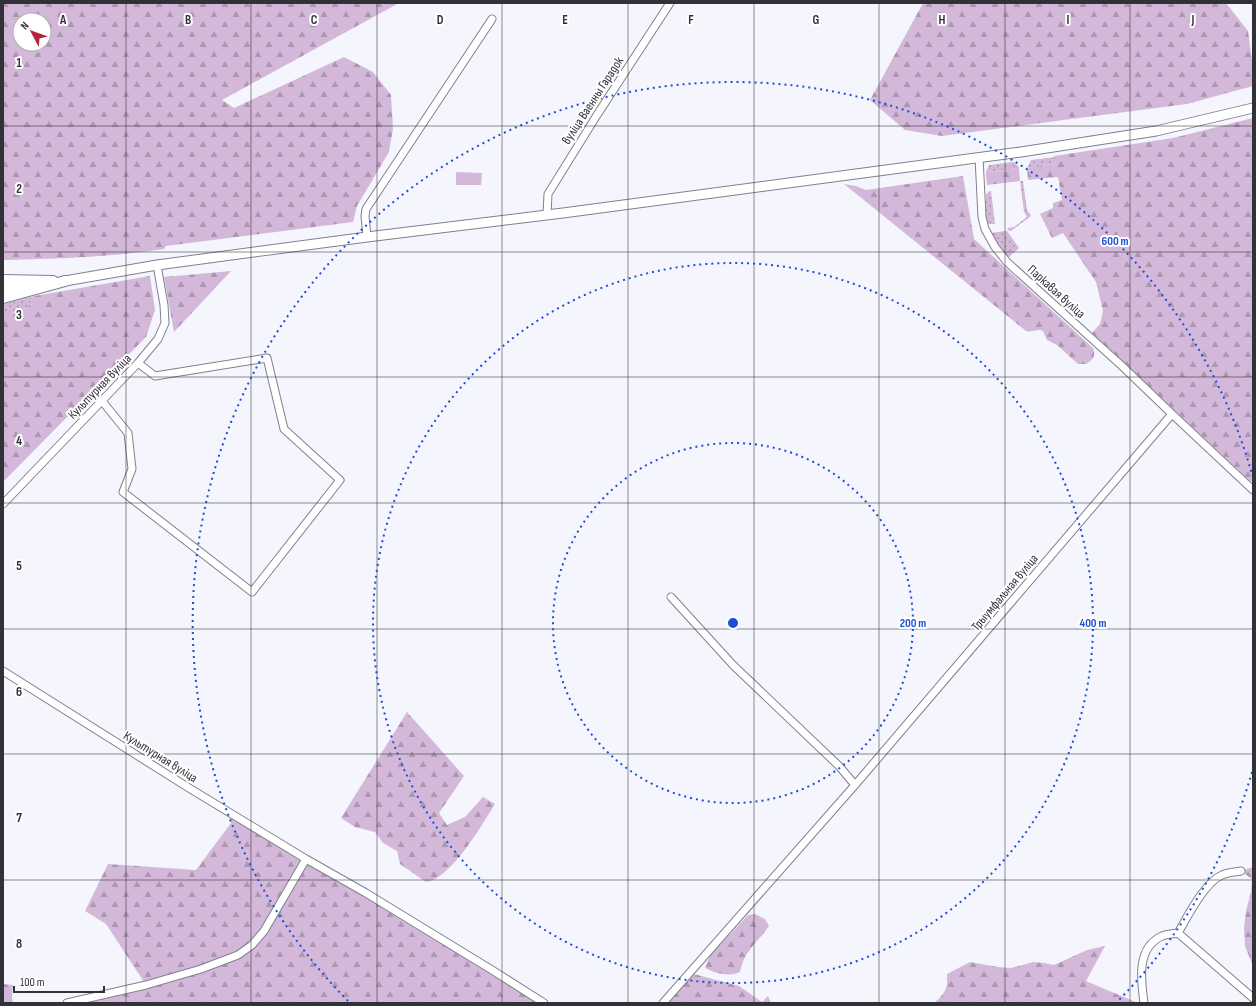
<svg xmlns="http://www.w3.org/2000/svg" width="1256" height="1006" font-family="'Sofia Sans Condensed',sans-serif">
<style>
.grass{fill:url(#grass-dots)}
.forest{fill:url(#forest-firs);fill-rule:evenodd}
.park{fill:#d4b8d9}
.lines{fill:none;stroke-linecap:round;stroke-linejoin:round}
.minor-casing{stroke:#7f808f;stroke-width:9}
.major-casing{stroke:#7f808f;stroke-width:11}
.highway-casing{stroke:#7f808f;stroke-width:12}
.minor{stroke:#fff;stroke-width:7}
.major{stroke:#fff;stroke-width:9}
.highway{stroke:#fff;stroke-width:10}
.grid{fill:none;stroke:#313138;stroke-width:1;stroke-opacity:0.55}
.ring{fill:none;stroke:#1d4ed8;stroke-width:2;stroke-dasharray:2 4}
.labels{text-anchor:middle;stroke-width:4;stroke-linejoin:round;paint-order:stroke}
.street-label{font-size:13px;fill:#313138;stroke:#fff}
.grid-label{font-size:13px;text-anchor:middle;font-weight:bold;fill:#313138;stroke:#fff;stroke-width:4;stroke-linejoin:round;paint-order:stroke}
.centre{fill:#1d4ed8;stroke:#fff;stroke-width:2}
.ring-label{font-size:12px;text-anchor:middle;font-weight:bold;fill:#1d4ed8;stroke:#fff;stroke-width:4;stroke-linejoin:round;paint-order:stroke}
</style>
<defs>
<pattern id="grass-dots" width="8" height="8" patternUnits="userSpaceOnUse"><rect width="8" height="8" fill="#d4b8d9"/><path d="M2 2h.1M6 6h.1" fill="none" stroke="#ad96b1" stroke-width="1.8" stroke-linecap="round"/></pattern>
<pattern id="forest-firs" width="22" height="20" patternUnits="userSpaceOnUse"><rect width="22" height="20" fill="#d4b8d9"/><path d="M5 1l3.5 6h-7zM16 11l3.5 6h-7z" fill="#ad96b1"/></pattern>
</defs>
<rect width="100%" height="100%" fill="#f5f6fd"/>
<path class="grass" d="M1055 157 1056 164 1027 168 1031 160Z
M1014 162 1019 167V169L986 172 989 165Z
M1020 181H1023L1027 210 1031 216 1011 231H1009L1007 228 1014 227 1027 217 1024 212Z
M989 191H991L995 224H989L986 221V195Z
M1005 231H1007L1019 248 1009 257 1006 256 990 233Z
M34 296 27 308 3 316V304Z"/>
<path class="forest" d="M3 3H399L222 100 234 108 344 57 373 72 391 95 393 129 389 152 357 206 353 222 166 246 164 249C111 257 57 259 3 260ZM20 20H44V44H20Z
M923 3H1226L1248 31 1253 68V86L1187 104 942 136 905 130 870 100Z
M1253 118V481H1250L1092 333 1100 324 1103 311 1096 282 1063 233 1052 238 1040 214 1053 208V203L1062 200 1058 177 1028 180 1027 168 1056 164 1054 156 1173 138Z
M1019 169 1020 181 987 185 986 172Z
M963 176 974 239 1093 348C1096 356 1093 360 1086 364H1078L1057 345 1047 340 1043 331C1038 328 1032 333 1026 331L844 184 856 186 866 190Z
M231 271 174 332 164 277Z
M150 276 155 310 146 337 3 482V316L27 308 34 296Z
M407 712 464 776 439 813 447 825 465 817 483 797 495 804C482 825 459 864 438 877 434 880 430 881 426 882L400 864 397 851 383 843 375 832 355 827 341 818Z
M231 813 544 1003H67L146 985 106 924 85 911 108 864 196 870 231 823Z
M1253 867V966L1245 946 1244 928 1246 911 1251 892 1252 879 1241 871Z
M755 914 765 919 769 926C763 935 755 942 749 951 744 957 742 964 740 972 728 977 717 974 705 968L710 956 748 915Z
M1105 946 1086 981 1138 1003H934C945 993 948 989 947 974L970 962 998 967 1011 968 1033 962 1044 963 1054 965 1087 950Z
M690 973 739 986 762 1002 768 996 771 1003H663Z
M3 984 13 985 12 996 13 1003H3Z"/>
<path class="park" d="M456 172 482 173 481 185H456Z"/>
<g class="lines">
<g class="minor-casing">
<path id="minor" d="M979 157 982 217 985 229 995 247 1007 262 1122 366 1172 414 1253 490
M547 215 548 194 597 115 670 3
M367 237 365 216 366 209 492 19
M102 401 128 433 132 469 123 492 252 592 340 480 284 429 267 358 155 376 138 363
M3 504 138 363 158 339 165 323 164 305 157 265
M671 597 733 665 839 766 855 785
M3 671 189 788 306 859 366 893 492 970 544 1003
M1178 933 1253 998
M1178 933C1188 916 1204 883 1222 875 1228 872 1235 872 1241 871
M67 1003 146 985 201 969 238 955 252 945 264 931 306 859
M663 1003 855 785 1172 414
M1144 1003C1141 980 1136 948 1162 936 1167 934 1173 934 1178 933"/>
</g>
<g class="major-casing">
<path id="major" d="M65 281 157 265 367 237 563 213 1021 152 1156 131 1253 108"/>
</g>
<g class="highway-casing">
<path id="highway" d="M3 280 53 281
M3 289 27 286
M3 298 65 281"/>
</g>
<use href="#minor" class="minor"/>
<use href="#major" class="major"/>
<use href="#highway" class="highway"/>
</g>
<path class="grid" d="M126 3V1003M251 3V1003M377 3V1003M502 3V1003M628 3V1003M754 3V1003M879 3V1003M1005 3V1003M1130 3V1003M3 126H1253M3 252H1253M3 377H1253M3 503H1253M3 629H1253M3 754H1253M3 880H1253"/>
<g class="ring">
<circle cx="733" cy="623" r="180"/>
<circle cx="733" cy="623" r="360"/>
<path d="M1252 772A540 540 0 0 1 1118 1001M348 1001A540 540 0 1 1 1252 474"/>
</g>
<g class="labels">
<g class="street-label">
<text transform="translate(592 100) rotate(-57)" y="5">вуліца Ваенны Гарадок</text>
<text transform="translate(1057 291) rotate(42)" y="5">Паркавая вуліца</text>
<text transform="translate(99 386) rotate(-46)" y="5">Культурная вуліца</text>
<text transform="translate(1004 592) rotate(-50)" y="5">Трыумфальная вуліца</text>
<text transform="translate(161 756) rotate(32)" y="5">Культурная вуліца</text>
</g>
</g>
<g class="grid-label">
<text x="63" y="24">A</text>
<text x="188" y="24">B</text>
<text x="314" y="24">C</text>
<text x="440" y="24">D</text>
<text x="565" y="24">E</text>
<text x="691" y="24">F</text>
<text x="816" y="24">G</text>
<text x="942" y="24">H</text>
<text x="1068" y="24">I</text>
<text x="1193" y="24">J</text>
<text x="19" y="67">1</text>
<text x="19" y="193">2</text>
<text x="19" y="319">3</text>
<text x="19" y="445">4</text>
<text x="19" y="570">5</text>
<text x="19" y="696">6</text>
<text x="19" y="822">7</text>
<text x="19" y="948">8</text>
</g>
<circle cx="733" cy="623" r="6" class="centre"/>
<g class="ring-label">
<text x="1115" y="245">600 m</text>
<text x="913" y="627">200 m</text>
<text x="1093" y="627">400 m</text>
</g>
<rect width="1256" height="1006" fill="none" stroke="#313138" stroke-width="8"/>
<g transform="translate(32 32) rotate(311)"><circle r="19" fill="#ffffff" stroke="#adadaf"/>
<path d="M0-3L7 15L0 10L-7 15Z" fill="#b52338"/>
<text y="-6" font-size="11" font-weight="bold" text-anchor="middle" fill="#313138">N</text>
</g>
<path d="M14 986v6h90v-6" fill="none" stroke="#313138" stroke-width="2"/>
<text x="20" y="986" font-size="12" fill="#313138" stroke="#ffffff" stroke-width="3" paint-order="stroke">100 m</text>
</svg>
